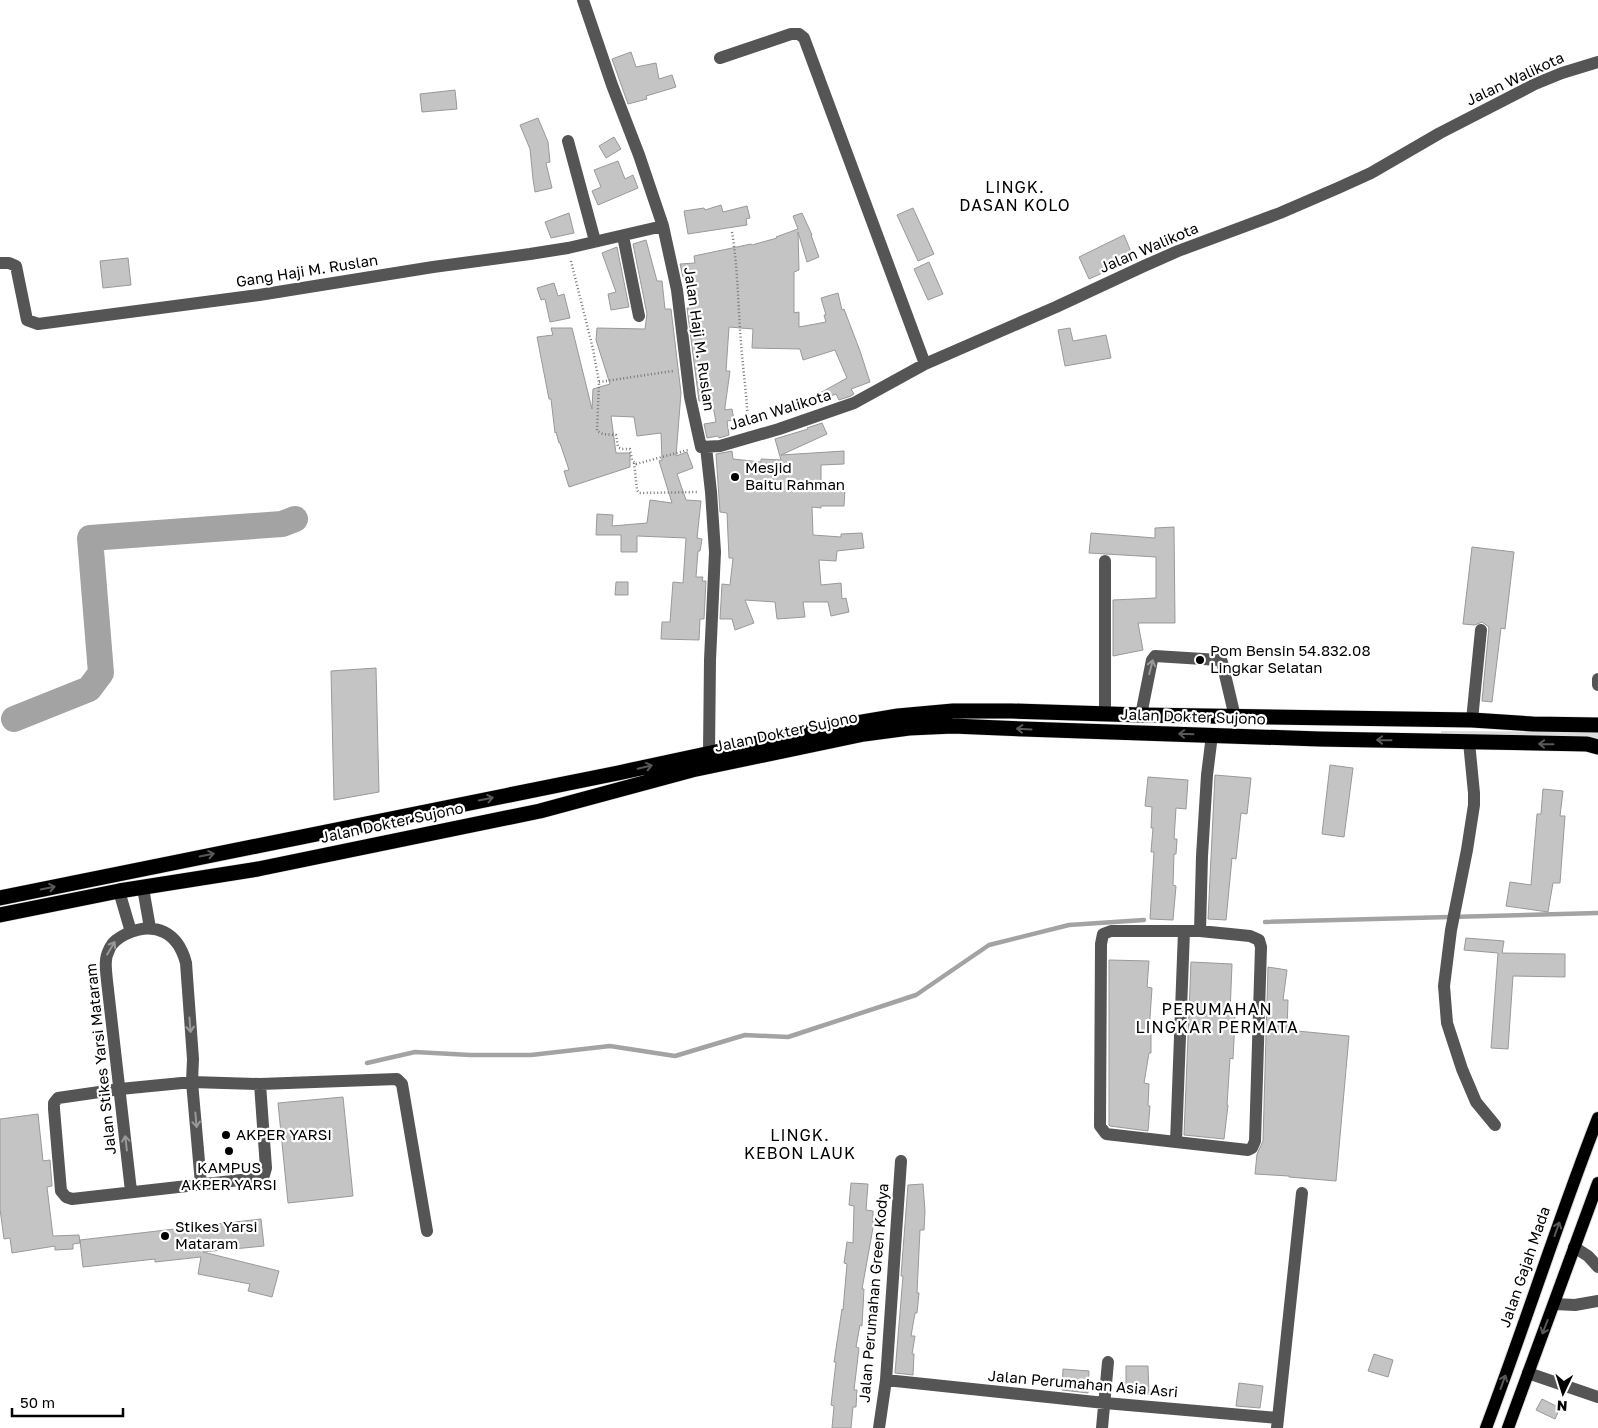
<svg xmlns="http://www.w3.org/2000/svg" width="1598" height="1428" font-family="'Golos Text',sans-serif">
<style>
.green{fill:#dcdcdc}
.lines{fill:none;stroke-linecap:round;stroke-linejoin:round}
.stream{stroke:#a3a3a3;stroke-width:4.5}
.river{stroke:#a3a3a3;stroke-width:26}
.building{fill:#c4c4c4;stroke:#999}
.major-casing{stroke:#dbdbdb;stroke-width:14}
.highway-casing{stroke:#dbdbdb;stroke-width:16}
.path{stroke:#777;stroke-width:2.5;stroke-dasharray:1 2.5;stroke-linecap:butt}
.minor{stroke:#555;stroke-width:12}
.major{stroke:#000;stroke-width:12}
.highway{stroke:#000;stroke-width:15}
.oneway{stroke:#999}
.oneway2{stroke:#595959}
.poi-dot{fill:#000;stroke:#fff;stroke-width:2}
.labels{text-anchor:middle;stroke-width:4.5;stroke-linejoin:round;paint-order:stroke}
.street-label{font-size:15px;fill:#000;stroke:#fff}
.poi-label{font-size:15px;fill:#000;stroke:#fff;text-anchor:start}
.neighbourhood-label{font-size:16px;letter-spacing:1px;fill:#000;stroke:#fff}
</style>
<rect width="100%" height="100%" fill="#fff"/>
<path class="green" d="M1441 731 1598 732V742L1441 738Z"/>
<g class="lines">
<path class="stream" d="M1265 922 1598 913
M367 1063 415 1052 470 1055H531L610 1046 675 1056 745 1035 788 1037 916 995 989 945 1069 925 1144 920"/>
<path class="river" d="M14 719 89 689 101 673 90 538 282 524 295 519"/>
</g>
<path class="building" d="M631 52 636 67 656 63 659 79 672 75 676 87 646 96 647 99 628 104 612 59Z
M455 90 457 109 422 112 420 94Z
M538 118 548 142 550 162 546 163 552 188 535 192 533 179 530 149 520 125Z
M614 137 621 149 606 158 599 146Z
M618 161 625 179 633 175 638 188 598 205 592 191 601 187 594 170Z
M721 205 723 212 747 206 750 218 746 219 747 225 688 234 684 211 704 208 705 210Z
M913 208 934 254 918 261 897 215Z
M569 213 574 233 551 238 545 222Z
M802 213 812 235H811L819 257 807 262 798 232 799 270 794 272V313L799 312V327L826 322 824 315H826L821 298 838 293 842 310 844 309 860 351 870 382 851 389 854 394 851 396 839 400 836 394 823 399 820 393 847 378 835 350 803 360 800 349 752 348 753 329 729 327 726 371H730L725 407V410L732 409 734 420 727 421 729 435 719 438 718 436 707 438 704 424 716 422 712 401H699L687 308H689L688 277H683L680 264 695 263 694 256 751 244 752 245 777 238 776 237 798 229 793 216Z
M1124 235 1134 259 1089 279 1079 257Z
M646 240 657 281H662L665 309H671L681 393 676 456 687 452 693 468 677 474 686 500 701 501 697 538 702 539 700 551H698L696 577H703L702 581H706L704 619H700L699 640 661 639 662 622H670L673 582 683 583 686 538 637 536V552H621V535H596L597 514 613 515 612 526 647 523 650 500 672 503 659 461 662 460 661 433 637 436 634 417 611 416 616 453H630V467L569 487 564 471 569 470 560 443H559L556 432 555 433 551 399H549L537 337 553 335 551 328H572L592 409 593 389 610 384 596 340 597 328 645 329 647 314 633 244Z
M617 247 629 307 611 310 608 294 616 292 602 253Z
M128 258 131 285 103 288 100 261Z
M929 262 943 294 928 300 914 269Z
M554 283 558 296 564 294 570 318 550 322 545 299 541 300 537 288Z
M1070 328 1073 341 1106 335 1111 358 1065 366 1058 330Z
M822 423 827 434 781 455 844 451V464L821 465V489H845L844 506H821V508L812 507 813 535 841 537V534L862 533 864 548 837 551 836 561 819 560 821 585 841 583 842 599 846 598 849 612 831 616 828 602H803L805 617 777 619 775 602 745 600 754 623 735 630 732 619H720L722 584 730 585 733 558H729L727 513 720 512 716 454 732 451 733 459 761 462V459L781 460 775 439 808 429 807 428Z
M1174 527 1175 623H1138L1143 650 1113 656V600L1156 598V557L1089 553 1091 533 1155 538V528Z
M1472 547 1514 552 1505 629 1501 628 1492 702 1482 701 1489 627 1482 622 1475 625 1463 624Z
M616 582H628V595H615Z
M376 668 379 792 334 800 331 671Z
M1330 765 1353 768 1344 837 1322 834Z
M1215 775 1251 778 1247 814 1241 813 1236 859 1232 858 1226 920 1208 919Z
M1148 777 1188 780 1186 809 1176 808 1174 839H1177L1176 854H1174L1173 885 1176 886 1173 920 1150 919 1154 852H1151L1153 828H1151L1152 807 1145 806Z
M1543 789 1563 791 1560 816H1565L1560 883H1553L1548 912 1506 906 1510 882 1531 885 1537 814H1541Z
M1466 938 1504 941 1502 953 1565 954V977L1513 976 1508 1049 1491 1048 1498 953 1464 950Z
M1109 960 1149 961 1147 987 1152 988 1149 1033 1151 1034V1053H1149L1144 1083 1149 1084 1148 1106H1150L1148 1131 1110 1126 1109 1125Z
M1191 962 1232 964 1230 1013H1235L1234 1040 1233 1059 1230 1058 1227 1105H1228L1224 1139 1184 1135Z
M1268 967 1287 970 1283 1000H1288L1287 1030 1349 1036 1336 1181 1289 1177V1176L1255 1174 1257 1154 1263 1141Z
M343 1097 353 1196 288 1203 278 1103Z
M38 1114 43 1161 50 1160 52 1186 47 1187 53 1236 79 1235 80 1243 73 1244V1249L55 1250V1246L12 1253 10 1238 4 1239 0 1209V1119Z
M851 1183 868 1184 866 1210 873 1211V1228L862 1289H864L862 1326 860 1325 856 1347 859 1348 854 1390H857L856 1407H853L851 1428H832L834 1406 831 1405 836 1362H834L842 1309 843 1310 847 1264 844 1263 847 1242 853 1243 854 1206 849 1205Z
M923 1184 925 1211 924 1230H920L917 1293H919L917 1313H915L911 1336H915L912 1354H914L913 1375 895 1373 903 1276H901L908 1185Z
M261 1219 264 1246 203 1252 279 1271 272 1297 248 1291 250 1284 198 1274 201 1257 155 1262V1259L83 1267 80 1240Z
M1374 1354 1393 1360 1388 1377 1368 1371Z
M1126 1366H1148L1149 1394H1126Z
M1063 1369 1089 1371 1088 1393 1062 1390Z
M1239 1383 1263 1386 1260 1408 1236 1406Z
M1542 1399 1560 1408 1555 1419 1536 1410Z"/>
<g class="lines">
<g class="major-casing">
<path id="major" d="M1486 1428C1525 1325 1558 1220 1598 1118
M1508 1428 1598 1183"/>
</g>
<g class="highway-casing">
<path id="highway" d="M0 898 618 773 827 728 898 716 953 711H1012L1141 715 1472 720 1533 724 1598 725
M0 915 119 891 258 869 540 811 692 770 864 734 909 728 953 726 1024 729 1319 739 1587 744 1598 747"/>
</g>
<path class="path" d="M732 232C738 269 738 306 741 343 743 370 747 397 748 424
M571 261 593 349 599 382 597 431 603 434 616 435 618 447 622 449H630L632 460 636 464 688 450
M599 382 673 371
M634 463 637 490 639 493 699 492"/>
<path class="minor" d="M583 0 612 85 639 155 663 226 677 290 690 397 701 447 720 446 779 429 854 403 925 364 1056 307 1144 266 1178 251 1280 213 1338 188 1371 173 1440 133 1535 84 1562 73 1598 62
M720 58 791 34H799L804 38 925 364
M568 141 595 241
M623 236 639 316
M0 263H9L16 266 27 320 38 324 259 295 433 267 530 254 568 248 663 226
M706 447 711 492 715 552 710 660 709 752
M1105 561V713
M1598 679V685
M1141 715 1152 660 1155 656 1219 660 1222 662 1235 717
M1472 720 1481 630
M1469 742 1474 793V805L1467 850 1451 930 1444 986 1447 1023 1462 1069 1476 1102 1495 1125
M143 888 150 928
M119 891 131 932
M1184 931 1176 1142 1248 1150 1252 1148 1255 1141 1261 947 1259 940 1250 936 1200 931
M192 1082 260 1084 266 1168 264 1175 258 1178 72 1199 66 1197 61 1191 54 1109V1103L58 1098 120 1089Z
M260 1084 397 1079 402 1084 427 1231
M1176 1142 1106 1134 1100 1126 1101 944 1103 934 1111 931H1200L1202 856 1207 775 1212 735
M131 1191 107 981C106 970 104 959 109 950 112 942 118 938 126 934 155 921 178 932 186 963L193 1059 192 1082 201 1184
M1574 1247 1588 1256 1598 1267
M1554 1304 1575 1305 1598 1301
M1528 1373 1598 1397
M886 1380 1105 1403 1278 1418
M879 1428 886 1380 901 1161
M1102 1428 1108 1362
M1277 1428 1302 1193"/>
<use href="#major" class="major"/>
<use href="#highway" class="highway"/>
</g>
<defs><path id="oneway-shaft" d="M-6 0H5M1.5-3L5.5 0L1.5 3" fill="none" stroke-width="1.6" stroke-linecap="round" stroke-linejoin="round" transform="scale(1.25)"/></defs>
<g class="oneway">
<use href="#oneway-shaft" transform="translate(1151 667) rotate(-76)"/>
<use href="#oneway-shaft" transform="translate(111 948) rotate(-59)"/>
<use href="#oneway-shaft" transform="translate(190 1025) rotate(86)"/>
<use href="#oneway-shaft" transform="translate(196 1120) rotate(85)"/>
<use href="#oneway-shaft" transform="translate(126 1143) rotate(-97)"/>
</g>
<g class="oneway2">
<use href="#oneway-shaft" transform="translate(1024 729) rotate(-177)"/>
<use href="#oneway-shaft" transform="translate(1186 734) rotate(-178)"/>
<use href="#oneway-shaft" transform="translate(1384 740) rotate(-179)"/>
<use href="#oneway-shaft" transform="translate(1546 744) rotate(-179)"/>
<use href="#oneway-shaft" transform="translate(645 767) rotate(-13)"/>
<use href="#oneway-shaft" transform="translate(486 799) rotate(-11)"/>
<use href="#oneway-shaft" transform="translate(207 855) rotate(-11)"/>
<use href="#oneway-shaft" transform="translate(48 888) rotate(-12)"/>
<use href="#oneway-shaft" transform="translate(1557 1229) rotate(-70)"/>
<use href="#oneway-shaft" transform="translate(1545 1327) rotate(111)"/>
<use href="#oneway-shaft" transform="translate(1503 1382) rotate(-70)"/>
</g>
<g class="poi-dot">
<circle cx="735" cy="477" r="5"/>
<circle cx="1200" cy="660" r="5"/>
<circle cx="226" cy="1135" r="5"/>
<circle cx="229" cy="1151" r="5"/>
<circle cx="165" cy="1236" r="5"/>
</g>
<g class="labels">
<g class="street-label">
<text transform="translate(1515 79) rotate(-25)" y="5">Jalan Walikota</text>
<text transform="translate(1149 248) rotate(-23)" y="5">Jalan Walikota</text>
<text transform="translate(307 271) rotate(-9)" y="5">Gang Haji M. Ruslan</text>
<text transform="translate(699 339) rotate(82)" y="5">Jalan Haji M. Ruslan</text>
<text transform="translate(780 410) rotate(-17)" y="5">Jalan Walikota</text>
<text transform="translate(1193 717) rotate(2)" y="5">Jalan Dokter Sujono</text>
<text transform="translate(786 732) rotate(-12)" y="5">Jalan Dokter Sujono</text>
<text transform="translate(392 823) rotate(-12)" y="5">Jalan Dokter Sujono</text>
<text transform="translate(101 1059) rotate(-96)" y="5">Jalan Stikes Yarsi Mataram</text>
<text transform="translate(1525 1267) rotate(-71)" y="5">Jalan Gajah Mada</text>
<text transform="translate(874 1293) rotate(-85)" y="5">Jalan Perumahan Green Kodya</text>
<text transform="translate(1083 1384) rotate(5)" y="5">Jalan Perumahan Asia Asri</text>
</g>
<g class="poi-label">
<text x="745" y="473">Mesjid<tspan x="745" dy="17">Baitu Rahman</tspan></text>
<text x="1210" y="656">Pom Bensin 54.832.08<tspan x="1210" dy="17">Lingkar Selatan</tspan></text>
<text x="236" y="1140">AKPER YARSI</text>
<text x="229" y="1173" text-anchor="middle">KAMPUS<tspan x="229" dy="17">AKPER YARSI</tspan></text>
<text x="175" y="1232">Stikes Yarsi<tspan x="175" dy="17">Mataram</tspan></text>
</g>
<g class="neighbourhood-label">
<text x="1015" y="193">LINGK.<tspan x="1015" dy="18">DASAN KOLO</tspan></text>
<text x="1217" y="1015">PERUMAHAN<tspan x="1217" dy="18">LINGKAR PERMATA</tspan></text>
<text x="800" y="1141">LINGK.<tspan x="800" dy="18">KEBON LAUK</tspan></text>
</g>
</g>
<g transform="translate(1563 1393) rotate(184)" stroke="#ffffff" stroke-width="4" paint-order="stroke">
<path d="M0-4L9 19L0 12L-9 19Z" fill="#000000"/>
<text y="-8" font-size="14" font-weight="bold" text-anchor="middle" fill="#000000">N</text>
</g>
<path d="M12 1408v8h111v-8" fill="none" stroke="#000000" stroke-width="2.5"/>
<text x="20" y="1408" font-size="15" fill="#000000" stroke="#ffffff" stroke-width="4" paint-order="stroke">50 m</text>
</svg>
